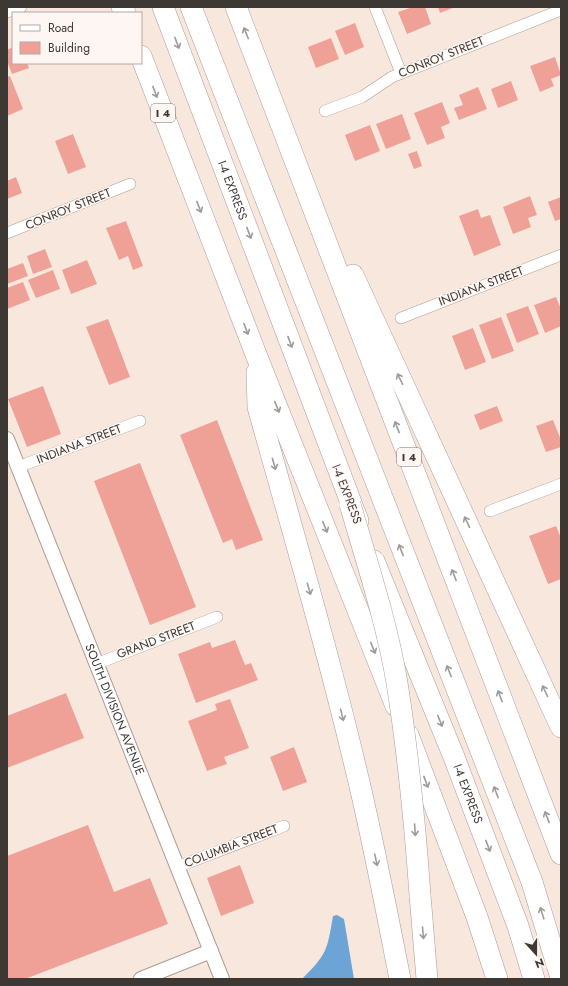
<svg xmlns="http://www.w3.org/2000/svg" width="568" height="986" viewBox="0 0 568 986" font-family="Jost,sans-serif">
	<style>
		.water { fill: #6da4d6 }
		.building { fill: #efa198 }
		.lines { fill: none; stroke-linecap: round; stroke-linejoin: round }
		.minor-casing { stroke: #ac9d94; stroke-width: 12 }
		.tertiary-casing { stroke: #ac9d94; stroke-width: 16 }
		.motorway-casing { stroke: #ac9d94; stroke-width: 22 }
		.minor { stroke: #fff; stroke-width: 11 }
		.tertiary { stroke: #fff; stroke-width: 14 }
		.motorway { stroke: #fff; stroke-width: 21 }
		.motorway-bridge-casing { stroke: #ac9d94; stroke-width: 22; stroke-linecap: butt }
		.motorway-bridge { stroke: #fff; stroke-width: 21 }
		.oneway { stroke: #9e9c9a }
		.labels { text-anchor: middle; stroke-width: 3; stroke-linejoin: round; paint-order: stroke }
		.shield { fill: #fdf6f2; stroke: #77716d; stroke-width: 1 }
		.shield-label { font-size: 11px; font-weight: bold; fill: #3e3834 }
		.street-label { font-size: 12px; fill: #3e3834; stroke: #fdf6f2 }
	</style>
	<rect width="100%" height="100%" fill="#f7e7dd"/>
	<path class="water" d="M337,915L344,919L354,979H302C327,954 327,951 333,916Z"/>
	<path class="building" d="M413,7H425L431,24L407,34L398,12Z
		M438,7H455L440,13Z
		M355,23L364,47L345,55L335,31Z
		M331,38L339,59L316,68L308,47Z
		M13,47V63H27L29,68L12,74L7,61V50Z
		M555,57L561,75L551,79L554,86L540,92L530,66Z
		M10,76L23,109L7,116V77Z
		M511,81L518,100L498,108L491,89Z
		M478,87L487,109L459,120L454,108L463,105L459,95Z
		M442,102L450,123L441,127L445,138L427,145L414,113Z
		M402,114L411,139L386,149L376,124Z
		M370,125L380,151L355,161L345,135Z
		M73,134L86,167L68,174L55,141Z
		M417,151L422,166L414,169L408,154Z
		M16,177L22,193L7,199V181Z
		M530,196L537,215L528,218L531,227L513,234L503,207Z
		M561,197V219L555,221L548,202Z
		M478,209L481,218L490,215L501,245L474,256L459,216Z
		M126,221L143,266L133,270L128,256L119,260L106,228Z
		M45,249L52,267L33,274L27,256Z
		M87,260L97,284L71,294L62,270Z
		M23,263L28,276L7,284V269Z
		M53,270L60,289L36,298L28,280Z
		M23,282L30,300L7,309V288Z
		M556,297L561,309V326L545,333L534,305Z
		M528,306L539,334L517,343L506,314Z
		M501,317L514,351L492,359L479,325Z
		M108,319L130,377L109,385L86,327Z
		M473,328L486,362L465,370L452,336Z
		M43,386L61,434L27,447L8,399Z
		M497,406L503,421L480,430L474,415Z
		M217,420L263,540L236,550L232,539L223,543L180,435Z
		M553,420L561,440V447L546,452L536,426Z
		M140,463L196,607L150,625L94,481Z
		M556,526L561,538V579L548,584L529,536Z
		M235,640L245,665L251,663L258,680L196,703L178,654L210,642L212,648Z
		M66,693L84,738L7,768V716Z
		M230,699L249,748L224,757L227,764L207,771L188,721L217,710L215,704Z
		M294,747L307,782L283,791L270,757Z
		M88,825L114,892L150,878L168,924L25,979H7V856Z
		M240,865L254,903L221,916L207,878Z"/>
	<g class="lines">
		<defs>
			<path id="minor" d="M375,7L401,73
				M7,12L21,7
				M325,111L362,97L392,77L561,10
				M7,233L130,184
				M401,318L561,255
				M18,467L140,421
				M490,511L561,484
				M96,664L217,617
				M177,867L284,826"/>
			<g id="tertiary">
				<path id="s1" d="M7,439L222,979"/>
				<path d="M141,979L211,951"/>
			</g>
			<g id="motorway">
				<path d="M122,7L125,13"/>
				<path id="s2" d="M163,7L358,521"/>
				<path d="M191,7L532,882L561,978"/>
				<path d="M236,7L561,854"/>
				<path d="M141,56L257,357L396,706"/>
				<path d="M353,275L561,727"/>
				<path d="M257,372L258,407C294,536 332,665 362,795C376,856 388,918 400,979"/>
				<path id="s3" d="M374,561L454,757L518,926L534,979"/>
				<path d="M408,735L477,917L497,979"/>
				<path d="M420,895L427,979"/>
			</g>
		</defs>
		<use href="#minor" class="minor-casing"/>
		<use href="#tertiary" class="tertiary-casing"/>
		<use href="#motorway" class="motorway-casing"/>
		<use href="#minor" class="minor"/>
		<use href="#tertiary" class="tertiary"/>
		<use href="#motorway" class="motorway"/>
		<defs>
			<path id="motorway-bridge" d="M350,504C367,563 387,623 397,683C408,753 415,824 420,895"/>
		</defs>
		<use href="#motorway-bridge" class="motorway-bridge-casing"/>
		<use href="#motorway-bridge" class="motorway-bridge"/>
	</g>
	<defs><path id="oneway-shaft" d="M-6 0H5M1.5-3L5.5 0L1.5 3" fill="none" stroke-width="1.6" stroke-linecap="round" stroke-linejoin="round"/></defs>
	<g class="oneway">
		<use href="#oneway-shaft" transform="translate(246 33) rotate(-112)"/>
		<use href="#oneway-shaft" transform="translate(177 43) rotate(69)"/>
		<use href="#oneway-shaft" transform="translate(155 92) rotate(69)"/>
		<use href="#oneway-shaft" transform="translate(199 207) rotate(69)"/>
		<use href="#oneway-shaft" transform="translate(249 233) rotate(69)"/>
		<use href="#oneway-shaft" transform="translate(246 329) rotate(69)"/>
		<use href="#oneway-shaft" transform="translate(290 342) rotate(69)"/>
		<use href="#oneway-shaft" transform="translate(400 379) rotate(-116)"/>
		<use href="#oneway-shaft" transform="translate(277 407) rotate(68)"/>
		<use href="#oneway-shaft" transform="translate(397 427) rotate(-111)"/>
		<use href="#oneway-shaft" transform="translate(274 464) rotate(74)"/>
		<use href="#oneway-shaft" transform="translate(467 522) rotate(-115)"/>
		<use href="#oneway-shaft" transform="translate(325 527) rotate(68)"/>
		<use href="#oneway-shaft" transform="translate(401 550) rotate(-111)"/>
		<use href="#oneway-shaft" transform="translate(454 575) rotate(-111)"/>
		<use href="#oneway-shaft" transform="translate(309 589) rotate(74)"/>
		<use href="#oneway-shaft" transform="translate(373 648) rotate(68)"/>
		<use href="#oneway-shaft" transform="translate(449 671) rotate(-111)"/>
		<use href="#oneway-shaft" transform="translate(545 691) rotate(-115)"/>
		<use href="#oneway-shaft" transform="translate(500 696) rotate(-111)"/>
		<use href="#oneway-shaft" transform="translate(342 715) rotate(76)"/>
		<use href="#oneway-shaft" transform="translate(440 721) rotate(68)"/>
		<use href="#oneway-shaft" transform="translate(426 782) rotate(69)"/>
		<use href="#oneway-shaft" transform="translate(496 792) rotate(-111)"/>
		<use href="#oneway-shaft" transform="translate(547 817) rotate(-111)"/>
		<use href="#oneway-shaft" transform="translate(415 830) rotate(86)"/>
		<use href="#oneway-shaft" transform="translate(488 846) rotate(69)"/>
		<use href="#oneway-shaft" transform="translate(376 860) rotate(78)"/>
		<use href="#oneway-shaft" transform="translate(542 913) rotate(-108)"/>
		<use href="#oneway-shaft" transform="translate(423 933) rotate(85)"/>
	</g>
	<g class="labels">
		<g class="shield">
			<rect x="151" y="104" width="24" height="18" rx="3"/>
			<rect x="397" y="448" width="24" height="18" rx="3"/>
		</g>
		<g class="shield-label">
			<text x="163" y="117">I 4</text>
			<text x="409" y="461">I 4</text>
		</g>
		<g class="street-label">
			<text transform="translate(441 57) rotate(-22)" y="4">CONROY STREET</text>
			<text dy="4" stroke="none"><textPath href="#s2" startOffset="196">I-4 EXPRESS</textPath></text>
			<text transform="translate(68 209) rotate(-22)" y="4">CONROY STREET</text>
			<text transform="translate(481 286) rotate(-21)" y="4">INDIANA STREET</text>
			<text transform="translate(79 444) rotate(-21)" y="4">INDIANA STREET</text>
			<text transform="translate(347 494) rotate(69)" y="4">I-4 EXPRESS</text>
			<text transform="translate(156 640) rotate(-21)" y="4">GRAND STREET</text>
			<text dy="4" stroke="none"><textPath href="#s1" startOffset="291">SOUTH DIVISION AVENUE</textPath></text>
			<text dy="4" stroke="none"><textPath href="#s3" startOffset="251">I-4 EXPRESS</textPath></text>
			<text transform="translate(231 846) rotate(-21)" y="4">COLUMBIA STREET</text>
		</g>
	</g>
	<rect width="568" height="986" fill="none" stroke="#3e3834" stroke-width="16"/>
	<rect x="12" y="12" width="130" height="52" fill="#fdf6f2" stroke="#b1aaa6"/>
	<rect x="20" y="25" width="20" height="6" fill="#ffffff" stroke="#b1aaa6"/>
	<text x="48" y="32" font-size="12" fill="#3e3834">Road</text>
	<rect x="20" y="42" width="20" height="12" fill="#efa198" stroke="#b1aaa6"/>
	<text x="48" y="52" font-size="12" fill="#3e3834">Building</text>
	<g transform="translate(536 954) rotate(159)" stroke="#fdf6f2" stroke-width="3" paint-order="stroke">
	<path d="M0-3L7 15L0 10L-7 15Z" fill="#3e3834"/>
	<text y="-6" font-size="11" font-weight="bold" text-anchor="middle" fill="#3e3834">N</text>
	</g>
</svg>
